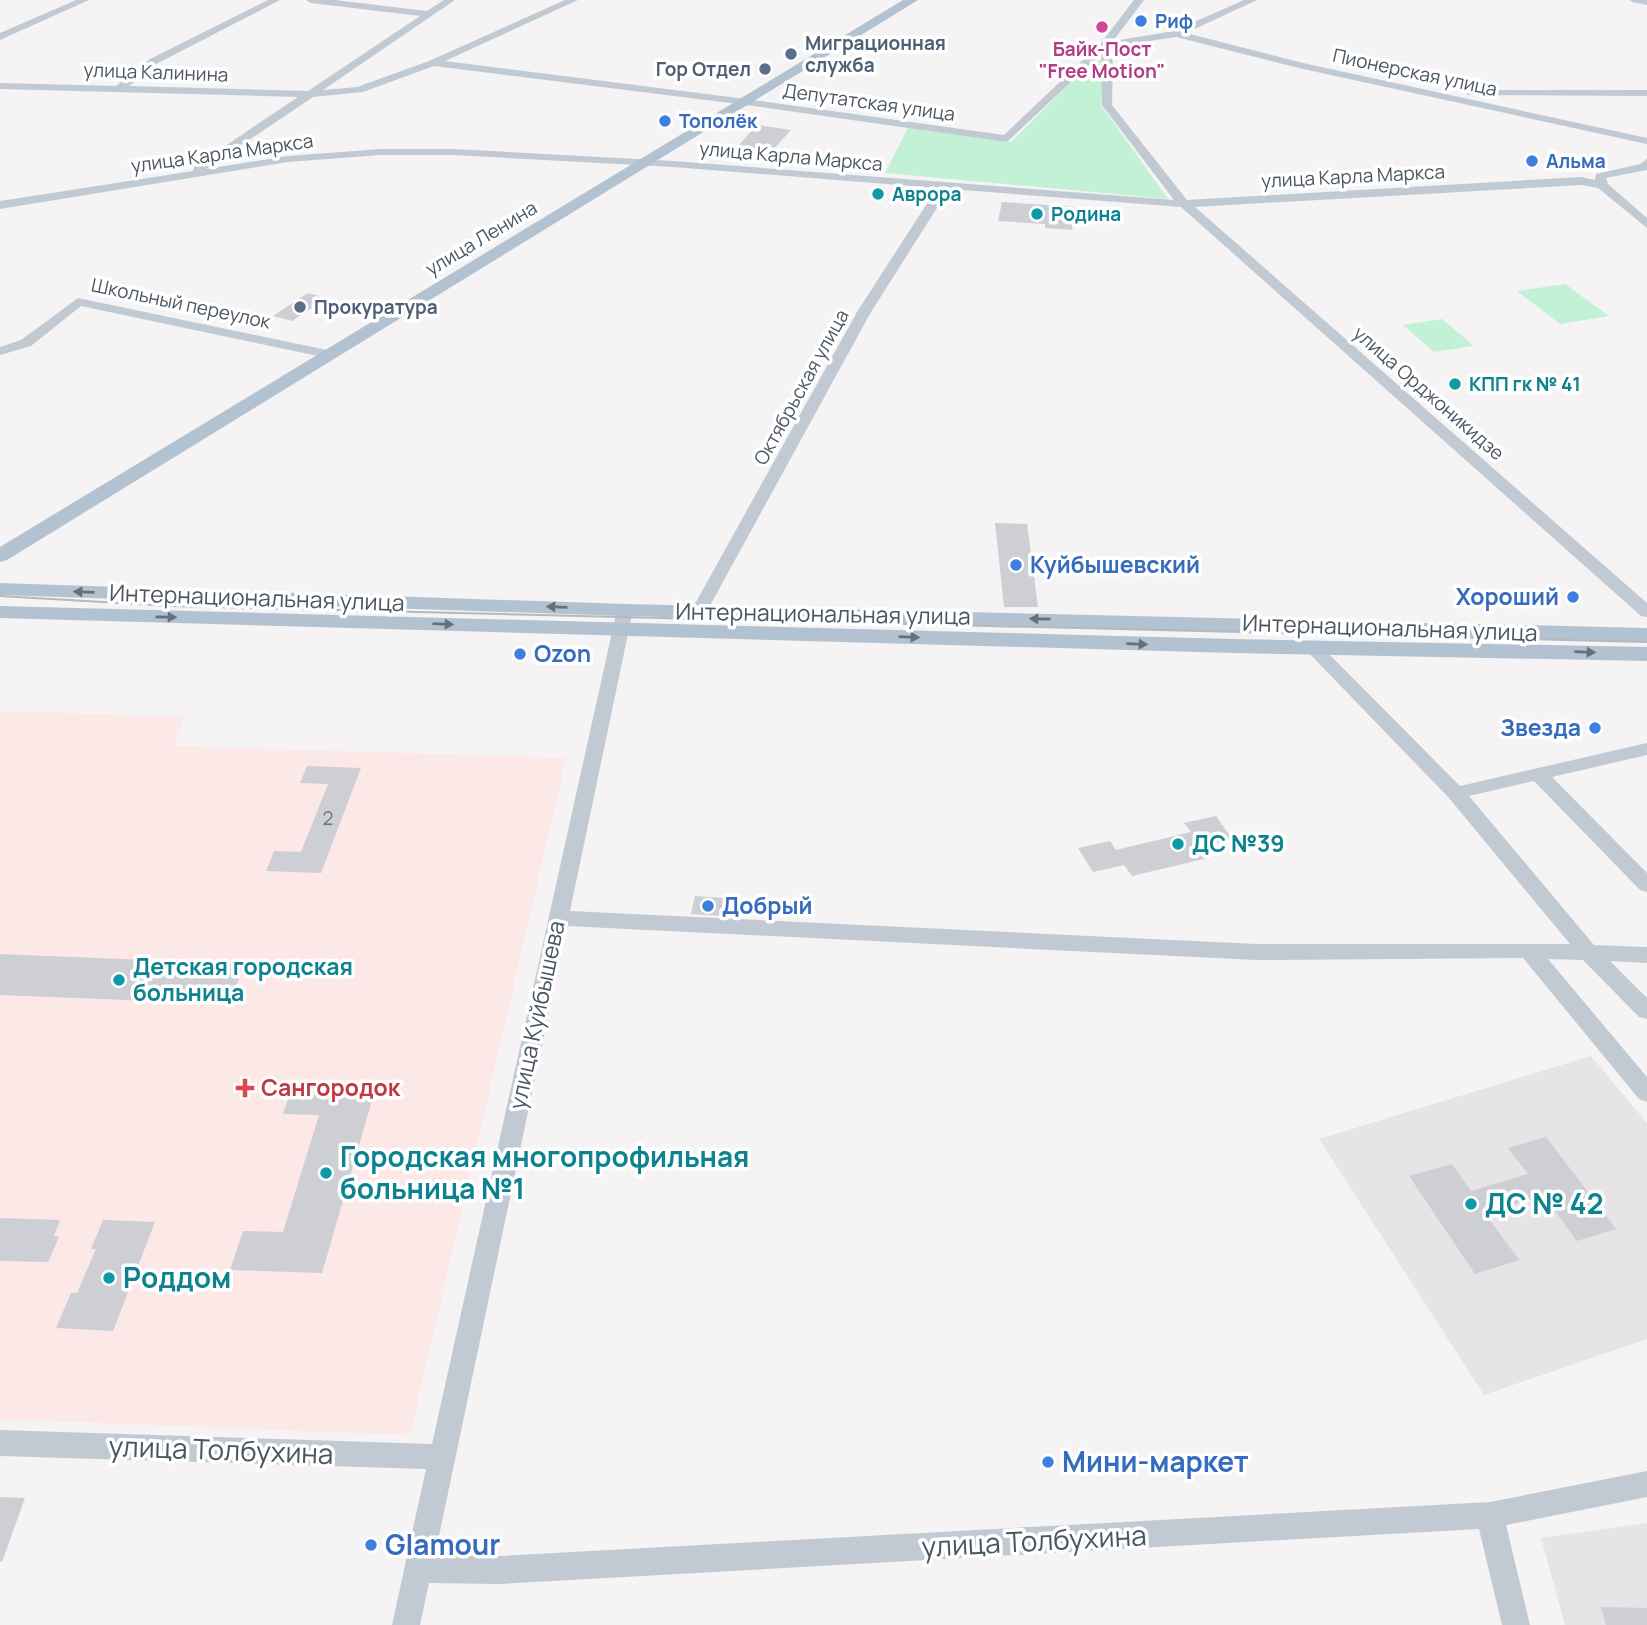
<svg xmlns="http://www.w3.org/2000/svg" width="1647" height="1625" viewBox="0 0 1647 1625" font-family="Manrope,sans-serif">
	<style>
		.education { fill: #e6e4e5 }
		.medical { fill: #fce8e6 }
		.green { fill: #c3f1d5 }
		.building { fill: #cdcfd5 }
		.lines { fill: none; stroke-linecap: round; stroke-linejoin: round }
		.minor { fill: #c1cad2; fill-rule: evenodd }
		.major { fill: #b3c2d1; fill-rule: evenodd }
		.tram { stroke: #b5b8bd; stroke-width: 2 }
		.oneway { fill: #64717d }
		.shop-dot { fill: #3f7fe0; stroke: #fff; stroke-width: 2.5 }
		.hotel-dot { fill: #d1479c; stroke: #fff; stroke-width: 2.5 }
		.service-dot { fill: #5c6f8a; stroke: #fff; stroke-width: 2.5 }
		.culture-dot { fill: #0f9aa8; stroke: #fff; stroke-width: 2.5 }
		.health-dot { fill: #e0444e; stroke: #fff; stroke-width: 2.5 }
		.labels { text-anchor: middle; stroke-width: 7; stroke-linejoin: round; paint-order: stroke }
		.far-shop-label { font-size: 19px; font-weight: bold; fill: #366cbe; stroke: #fff; text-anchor: start }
		.far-service-label { font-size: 19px; font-weight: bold; fill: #4e5e75; stroke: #fff; text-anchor: start }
		.far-hotel-label { font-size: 19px; font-weight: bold; fill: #b23c85; stroke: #fff }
		.far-street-label { font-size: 19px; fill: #4a5661; stroke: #fff }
		.far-culture-label { font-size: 19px; font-weight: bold; fill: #0d838f; stroke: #fff; text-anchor: start }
		.number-label { font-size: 19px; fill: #6b747e }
		.shop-label { font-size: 23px; font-weight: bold; fill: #366cbe; stroke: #fff; text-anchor: start }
		.street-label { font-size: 23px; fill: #4a5661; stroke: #fff }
		.culture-label { font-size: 23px; font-weight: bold; fill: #0d838f; stroke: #fff; text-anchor: start }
		.health-label { font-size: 23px; font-weight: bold; fill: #be3a42; stroke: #fff; text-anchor: start }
		.near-culture-label { font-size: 28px; font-weight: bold; fill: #0d838f; stroke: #fff; text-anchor: start }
		.near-street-label { font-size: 28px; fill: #4a5661; stroke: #fff }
		.near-shop-label { font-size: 28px; font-weight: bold; fill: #366cbe; stroke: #fff; text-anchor: start }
	</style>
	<rect width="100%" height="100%" fill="#f5f3f3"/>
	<path class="education" d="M1591,1056L1647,1123V1339L1484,1395L1319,1139Z
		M1647,1523V1625H1565L1541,1538Z"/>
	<path class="medical" d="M3,711L185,717L173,746L566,758L410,1435L0,1419V716Z"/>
	<path class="green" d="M1093,60L1105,61L1101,105L1168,199L885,173L908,128L1011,142Z
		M1565,284L1609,316L1560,324L1517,291Z
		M1442,319L1473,345V346L1434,352L1403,325Z"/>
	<path class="building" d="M757,125L791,130L772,151L738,146Z
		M1002,202L1076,207L1072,230L1045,228V224L998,221Z
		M308,293L327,298L292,321L273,316Z
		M995,523L1027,524L1038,607H1004Z
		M307,766L361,768L321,873L266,871L274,851L301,852L328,784L300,783Z
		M1216,816L1232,839L1200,847L1208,858L1132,876L1124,865L1093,872L1078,848L1110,841L1116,850L1191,832L1184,823Z
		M695,896L724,898L721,916L691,914Z
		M0,954L244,964L230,1004L0,995Z
		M294,1081L377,1083L322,1273L230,1270L243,1231L283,1232L319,1115L283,1114Z
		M1546,1137L1616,1229L1577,1241L1544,1196L1485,1213L1519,1260L1475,1274L1409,1176L1452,1164L1471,1191L1528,1174L1508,1148Z
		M0,1218L60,1220L54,1236L59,1237L48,1262L0,1261Z
		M103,1220L155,1222L113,1331L56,1328L71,1293H77L96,1249H91Z
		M0,1497L25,1498L2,1562L0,1561Z
		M1601,1607L1647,1608V1625H1606Z"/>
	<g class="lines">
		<path class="minor" d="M76,0H89L0,40V33Z
			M268,0H280L158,63L129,86L308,91L420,16L311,3L306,0H335L427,11L444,0H455L323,90L357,87L429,61L565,0H578L445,61L746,99L1004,135L1101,43L1134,0H1144L1113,41L1174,31L1244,0H1257L1186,33L1303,63L1647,138V144L1303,69L1176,37L1110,47L1113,63L1112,105L1187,200L1581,177L1595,180L1596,174L1640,164L1647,159V170L1606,178L1608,184L1647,218V228L1598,188L1581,185L1195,207L1647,603V617L1641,616L1181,207L949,189L871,312L707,611L705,615H693L691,611L857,312L937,188L673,167L453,155H381L288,162L0,209V201L193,171L194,167L298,97L0,89V83L116,86L150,59ZM1101,54L1102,105L1174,200L673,161L453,149H381L288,156L206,169L313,97L363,92L434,66L746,105L1007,142Z
			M1630,0H1647V5L1632,2Z
			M1471,90H1647V96L1467,95V91Z
			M78,298L327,350L334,354L327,358L81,306L31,346L0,355V347L21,340Z
			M625,605L633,610L570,911L1256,944H1570L1449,798L1303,647L1312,642L1318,643L1460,786L1647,743V755L1552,777L1647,873V892L1640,890L1534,781L1469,796L1594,945L1647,947V963L1610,961L1647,998V1019L1639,1017L1583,960L1548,959L1647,1077V1102L1639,1099L1523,958L1256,960L567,926L435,1555L499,1556L1490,1502L1647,1471V1497L1506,1525L1530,1625H1502L1479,1529L499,1584L429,1583L420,1625H392L426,1469L0,1456V1430L432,1444L617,610Z"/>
		<path class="major" d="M903,0H918L7,560L0,562V547Z
			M0,583L625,604L1647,628V642L625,616L0,595Z
			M0,606L1233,639L1647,647V661L1233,653L0,618Z"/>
		<path class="tram" d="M0,596L171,606L1647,642"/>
	</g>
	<defs><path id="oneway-solid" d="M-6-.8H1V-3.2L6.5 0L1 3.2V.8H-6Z" transform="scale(1.75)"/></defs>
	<g class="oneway">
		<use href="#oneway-solid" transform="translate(84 592) rotate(-178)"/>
		<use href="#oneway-solid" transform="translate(557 607) rotate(-178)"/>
		<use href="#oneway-solid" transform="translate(166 617) rotate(1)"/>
		<use href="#oneway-solid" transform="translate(1040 619) rotate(-179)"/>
		<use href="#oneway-solid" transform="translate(443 624) rotate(2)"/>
		<use href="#oneway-solid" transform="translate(909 637) rotate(2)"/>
		<use href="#oneway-solid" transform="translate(1137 644) rotate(2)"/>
		<use href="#oneway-solid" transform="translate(1585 652) rotate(2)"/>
	</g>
	<g class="shop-dot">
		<circle cx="1141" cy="21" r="7"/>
		<circle cx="665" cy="121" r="7"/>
		<circle cx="1532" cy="161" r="7"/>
		<circle cx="1016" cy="565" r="7"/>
		<circle cx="1573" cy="597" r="7"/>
		<circle cx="520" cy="654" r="7"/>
		<circle cx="1595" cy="728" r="7"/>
		<circle cx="708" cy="906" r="7"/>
		<circle cx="1048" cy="1462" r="7"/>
		<circle cx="371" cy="1545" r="7"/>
	</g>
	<circle class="hotel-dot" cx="1102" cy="27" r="7"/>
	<g class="service-dot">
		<circle cx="791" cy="54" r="7"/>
		<circle cx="765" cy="69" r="7"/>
		<circle cx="300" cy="307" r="7"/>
	</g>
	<g class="culture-dot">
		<circle cx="878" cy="194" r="7"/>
		<circle cx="1037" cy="214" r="7"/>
		<circle cx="1455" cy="384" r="7"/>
		<circle cx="1178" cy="844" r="7"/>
		<circle cx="119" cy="980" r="7"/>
		<circle cx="326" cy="1173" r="7"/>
		<circle cx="1471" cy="1204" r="7"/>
		<circle cx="109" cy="1278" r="7"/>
	</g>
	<path class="health-dot" d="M241.5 1077.5h7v7h7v7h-7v7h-7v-7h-7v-7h7z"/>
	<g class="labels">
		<g class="far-shop-label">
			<text x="1155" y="28">Риф</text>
			<text x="679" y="128">Тополёк</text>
			<text x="1546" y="168">Альма</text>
		</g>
		<g class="far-service-label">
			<text x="805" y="50">Миграционная<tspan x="805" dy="22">служба</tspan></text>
			<text x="751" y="76" text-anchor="end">Гор Отдел</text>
			<text x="314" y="314">Прокуратура</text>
		</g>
		<g class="far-hotel-label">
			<text x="1102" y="56">Байк-Пост<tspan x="1102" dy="22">"Free Motion"</tspan></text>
		</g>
		<g class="far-street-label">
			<text transform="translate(156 72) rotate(2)" y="7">улица Калинина</text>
			<text transform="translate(1415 72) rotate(12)" y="7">Пионерская улица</text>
			<text transform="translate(869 102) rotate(8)" y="7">Депутатская улица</text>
			<text transform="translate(222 153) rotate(-8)" y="7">улица Карла Маркса</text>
			<text transform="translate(791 156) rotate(5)" y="7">улица Карла Маркса</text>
			<text transform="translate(1353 176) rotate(-3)" y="7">улица Карла Маркса</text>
			<text transform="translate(481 238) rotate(-31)" y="7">улица Ленина</text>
			<text transform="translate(181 303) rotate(12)" y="7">Школьный переулок</text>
			<text transform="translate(801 387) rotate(-61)" y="7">Октябрьская улица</text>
			<text transform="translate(1429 393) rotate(41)" y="7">улица Орджоникидзе</text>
		</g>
		<g class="far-culture-label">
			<text x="892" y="201">Аврора</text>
			<text x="1051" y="221">Родина</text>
			<text x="1469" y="391">КПП гк № 41</text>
		</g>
		<g class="number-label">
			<text x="328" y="825">2</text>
		</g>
		<g class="shop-label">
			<text x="1030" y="573">Куйбышевский</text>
			<text x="1559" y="605" text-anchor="end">Хороший</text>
			<text x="534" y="662">Ozon</text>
			<text x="1581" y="736" text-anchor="end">Звезда</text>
			<text x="722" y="914">Добрый</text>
		</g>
		<g class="street-label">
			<text transform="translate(257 598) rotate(2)" y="8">Интернациональная улица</text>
			<text transform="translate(823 614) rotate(1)" y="8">Интернациональная улица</text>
			<text transform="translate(1390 628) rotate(2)" y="8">Интернациональная улица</text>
			<text transform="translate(537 1015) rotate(-78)" y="8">улица Куйбышева</text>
		</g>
		<g class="culture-label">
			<text x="1192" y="852">ДС №39</text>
			<text x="133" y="975">Детская городская<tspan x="133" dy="26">больница</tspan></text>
		</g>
		<g class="health-label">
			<text x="261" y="1096">Сангородок</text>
		</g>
		<g class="near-culture-label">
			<text x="340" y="1167">Городская многопрофильная<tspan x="340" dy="32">больница №1</tspan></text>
			<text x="1485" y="1214">ДС № 42</text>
			<text x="123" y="1288">Роддом</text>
		</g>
		<g class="near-street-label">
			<text transform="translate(221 1450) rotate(2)" y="10">улица Толбухина</text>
			<text transform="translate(1034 1541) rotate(-3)" y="10">улица Толбухина</text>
		</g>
		<g class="near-shop-label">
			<text x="1062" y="1472">Мини-маркет</text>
			<text x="385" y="1555">Glamour</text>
		</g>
	</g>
</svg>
